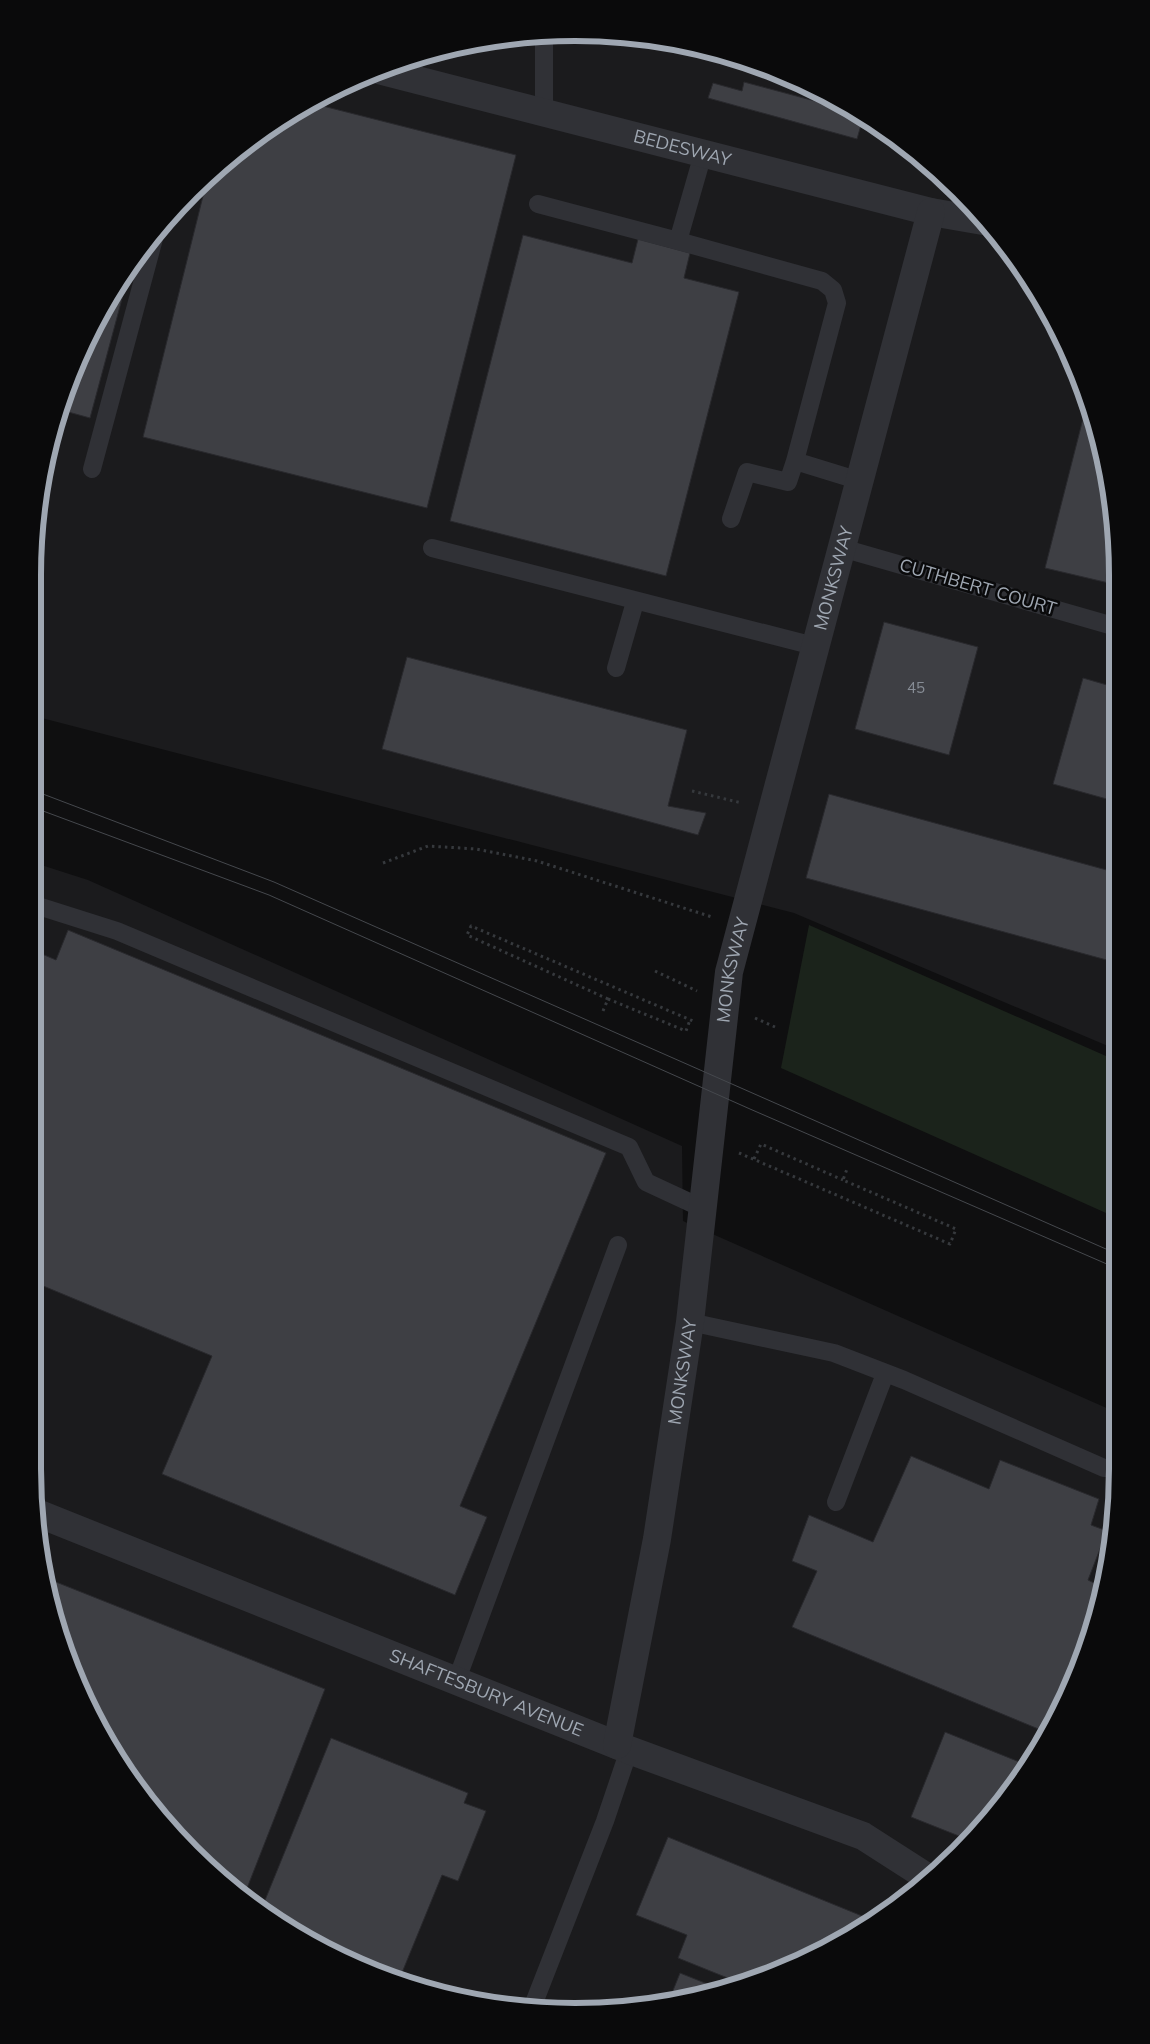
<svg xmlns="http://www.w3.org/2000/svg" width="1150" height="2044" viewBox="0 0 1150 2044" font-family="Mulish,sans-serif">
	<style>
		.built { fill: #1b1b1d }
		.green { fill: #1b231b }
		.building { fill: #3e3f44; stroke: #29292d }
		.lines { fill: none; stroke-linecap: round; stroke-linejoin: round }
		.path { stroke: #36393d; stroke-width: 3; stroke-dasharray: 2.5 4; stroke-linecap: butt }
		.lane { stroke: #303136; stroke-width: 18 }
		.street { stroke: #303136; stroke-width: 28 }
		.tram { stroke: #45484d; stroke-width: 1 }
		.labels { text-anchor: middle; stroke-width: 5; stroke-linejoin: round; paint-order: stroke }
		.number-label { font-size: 15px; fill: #878d96 }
		.street-label { font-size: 18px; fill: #9fa7b2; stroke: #0a0a0b }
		.rim { fill: none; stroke: #9fa7b2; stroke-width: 6 }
	</style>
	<rect width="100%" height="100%" fill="#0f0f10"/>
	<path class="built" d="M540,34L646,37L750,61L846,105L958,191L1026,274L1089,400L1113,504L1115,1049L794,913L34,716V540L51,434L105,303L167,217L245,144L335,88L435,51Z
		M35,863L88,880L682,1146L683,1221L1111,1410L1109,1539L1089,1643L1045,1741L983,1826L932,1877L846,1939L782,1970L681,2001L610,2010L504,2007L434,1993L335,1956L273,1920L192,1853L144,1799L89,1709L61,1643L37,1540Z"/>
	<path class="green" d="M809,925L1115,1060V1217L781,1068Z"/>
	<path class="building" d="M744,82L856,112L863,118L857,139L708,98L713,83L742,91Z
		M311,103L516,155L427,508L143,437L207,180L245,144Z
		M523,235L632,263L638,239L690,253L684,278L739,292L666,576L450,521Z
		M130,269L90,418L61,410L105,304Z
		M1088,399L1113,504V584L1045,568Z
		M884,622L978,647L949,755L855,729Z
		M407,657L687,730L668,806L706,813L698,835L382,749Z
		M1083,678L1114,687V801L1053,784Z
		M829,794L1114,872V962L806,878Z
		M68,930L606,1153L460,1506L487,1517L455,1595L162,1474L212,1356L36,1283L35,951L56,960Z
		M911,1456L989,1489L1000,1460L1099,1499L1091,1525L1107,1531L1088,1580L1100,1586L1089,1643L1048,1733L792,1627L817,1571L792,1561L809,1515L873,1542Z
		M46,1578L325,1689L244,1896L192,1853L144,1799L89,1709L61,1643Z
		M945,1732L1027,1765L983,1826L969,1840L911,1817Z
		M331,1738L468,1793L464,1803L486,1811L458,1881L442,1875L399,1980L335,1956L273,1920L261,1910Z
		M668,1837L872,1920L846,1939L782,1970L740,1983L678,1958L687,1935L636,1915Z
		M680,1973L720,1989L668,2003Z"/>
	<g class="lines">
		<path class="path" d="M692,791L742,803
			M383,863L428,846L476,849L537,861L712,917
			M655,971L697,991
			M608,999L686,1031L690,1020
			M603,1011L608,999L467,935L471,926L693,1021
			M755,1018L775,1027
			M739,1153L950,1244L956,1229L843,1180L847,1169
			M754,1159L761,1144L843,1180"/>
		<path class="lane" d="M544,34V113
			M703,154L678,241L822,281L833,290L837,303L795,461L788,482L747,472L731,519
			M538,204L678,241
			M795,461L860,481
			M92,469L155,235
			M432,548L814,646
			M842,548L1113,626
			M616,668L635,602
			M35,905L117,931L629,1147L646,1182L704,1209
			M690,1322L834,1353L904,1380L1104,1468
			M836,1502L885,1374
			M456,1682L618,1245
			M532,2008L605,1821L629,1750"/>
		<g class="street">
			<path id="s1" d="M382,71L931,212L983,221"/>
			<path id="s2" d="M37,1513L629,1750L863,1836L930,1879"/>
			<path id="s3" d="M617,1745L657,1539L690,1322L729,972L931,212"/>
		</g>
		<path class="tram" d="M35,791L274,882L1115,1253
			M35,808L269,895L750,1109L1116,1268"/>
	</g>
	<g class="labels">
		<g class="number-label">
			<text x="916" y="693">45</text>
		</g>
		<g class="street-label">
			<text dy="6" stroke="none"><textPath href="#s1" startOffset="310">BEDESWAY</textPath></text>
			<text dy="6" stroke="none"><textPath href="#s3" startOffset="1189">MONKSWAY</textPath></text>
			<text transform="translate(978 587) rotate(16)" y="6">CUTHBERT COURT</text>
			<text dy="6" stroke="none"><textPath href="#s3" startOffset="784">MONKSWAY</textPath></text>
			<text dy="6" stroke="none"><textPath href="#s3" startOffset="379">MONKSWAY</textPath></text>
			<text dy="6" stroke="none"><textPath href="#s2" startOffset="484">SHAFTESBURY AVENUE</textPath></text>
		</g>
	</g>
	<path d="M0 0H1150V2044H0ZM575 41H575A534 534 0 0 1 1109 575V1469A534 534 0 0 1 575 2003H575A534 534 0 0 1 41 1469V575A534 534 0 0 1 575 41Z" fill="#0a0a0b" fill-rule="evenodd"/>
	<path class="rim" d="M575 41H575A534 534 0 0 1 1109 575V1469A534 534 0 0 1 575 2003H575A534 534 0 0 1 41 1469V575A534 534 0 0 1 575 41Z"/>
</svg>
